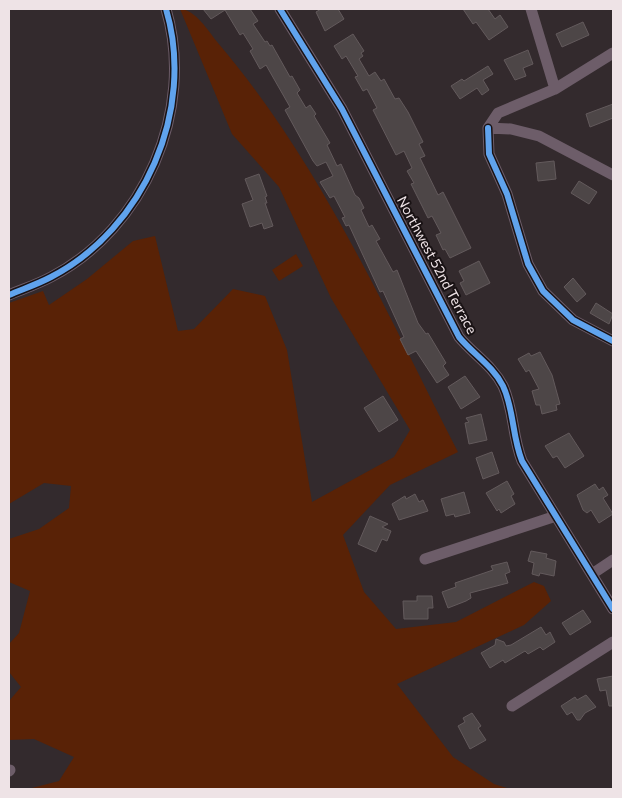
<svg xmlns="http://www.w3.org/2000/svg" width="622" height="798" viewBox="0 0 622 798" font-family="Commissioner,sans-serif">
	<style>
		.green { fill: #592206 }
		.building { fill: #4d4647; stroke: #635a5c }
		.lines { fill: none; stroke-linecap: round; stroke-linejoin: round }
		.minor { stroke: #6d5d69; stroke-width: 11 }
		.cycleway-casing { stroke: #191214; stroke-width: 9 }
		.cycleway { stroke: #60a3ed; stroke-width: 6 }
		.labels { text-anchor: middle; stroke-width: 4; stroke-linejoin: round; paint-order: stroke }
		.street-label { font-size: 14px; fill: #eee3e6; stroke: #191214 }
	</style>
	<rect width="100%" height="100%" fill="#332a2d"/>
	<path class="green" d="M180,9C195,9 209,32 218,43C321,164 386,312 458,452L390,485L343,535L364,592L396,629L456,622L534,582L544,586L551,601L524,625L397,684L453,757L494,784L510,789H28L59,781L74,757L34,739L9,740V701L21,687L9,672V644L19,633L30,591L9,582V539L39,529L69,508L71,486L44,483L9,504V303L43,291L49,305L87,279L133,241L155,236L178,331L194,329L233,289L265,296L287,350L312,502L394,457L410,430L331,298L279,187L232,134Z
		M296,254L303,266L279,281L272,270Z"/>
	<path class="building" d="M203,9H250L258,21L253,24L265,42L267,41L270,46L272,45L290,77L292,76L300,90L297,93L306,108L310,105L316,114L314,116L330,143L327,145L337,166L341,164L355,195L359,198L364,208L361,210L369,227L372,225L380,239L376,241L393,272L397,270L418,323L426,334L428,333L446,363L443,366L449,375L437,383L416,351L408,355L400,339L404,337L383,291L380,292L349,225L346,226L342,218L345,217L334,196L330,198L320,182L333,176L326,162L317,166L313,161L285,110L290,107L266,65L260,69L250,51L253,49L243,33L240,35L225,10L211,19Z
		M321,9H338L344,19L325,31L316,12Z
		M463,9H488L495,19L500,15L508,27L489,40L476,22L473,24Z
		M583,22L589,35L562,47L556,34Z
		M353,34L364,51L361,53L363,56L359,59L369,76L375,72L381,81L384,79L395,99L399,98L408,112L423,142L419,144L425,156L420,158L438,195L443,192L471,248L450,258L445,249L443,250L436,235L441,233L432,216L428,218L411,184L414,183L407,171L412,168L404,151L396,155L373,110L377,108L367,89L363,91L355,77L358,76L346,56L342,59L334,46Z
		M528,50L533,64L523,68L526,76L515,80L504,60Z
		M488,66L493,74L483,80L489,90L482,95L477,88L460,99L451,86L462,79L464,81Z
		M613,104V118L590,127L586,114Z
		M554,161L556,179L538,181L536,163Z
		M259,174L267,196L265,197L267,203H265L273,226L264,229L262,223L250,227L242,204L253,200L245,179Z
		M579,181L597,192L589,204L571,193Z
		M479,261L490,283L466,295L460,283L464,281L459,271Z
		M573,278L586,294L577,302L564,287Z
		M596,303L613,314L609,324L590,313Z
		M540,352L552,375L560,404L556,405L557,410L542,414L540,405H536L532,391L539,389L529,370L526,372L518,359L529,353L531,356Z
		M465,376L480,397L461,409L448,387Z
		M383,396L398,420L379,432L364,408Z
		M481,414L487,440L469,444L465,423L469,422L466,418Z
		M569,433L584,456L565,468L557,456L553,458L545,446Z
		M492,452L499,473L483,479L476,458Z
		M507,481L514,494L511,496L515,504L501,513L499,509L497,511L486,493Z
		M595,484L599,490L603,487L608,495L603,498L613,514L599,523L591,510L587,513L583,510L577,495Z
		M464,492L470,513L455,517L454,514L446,516L441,499Z
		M415,494L419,502L423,500L428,511L399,520L392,504L405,496L406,499Z
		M370,516L388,524L382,527L391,531L387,541L382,539L376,552L358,544Z
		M531,551L547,554L546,558L556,561L554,576L540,573L539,576L532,574L534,563L528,561Z
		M507,562L510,572L505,574L508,583L470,593L471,598L466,601L448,608L442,592L456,587L455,583L493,570L491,566Z
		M417,596H432L433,608H428V619H404L403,601H417Z
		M583,610L591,622L570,635L562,623Z
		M541,627L546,635L550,632L555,642L543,650L540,647L528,654L525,651L505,663L503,660L490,668L481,653L495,645L496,639L504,642L506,646L511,645Z
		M613,676V706H609L606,690L600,691L597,679Z
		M586,695L596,707L585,713L580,720H577L572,712L567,715L561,706L575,697L577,700Z
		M472,713L481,726L478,728L486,740L470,749L458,726L465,722L463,718Z"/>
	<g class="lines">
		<path class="minor" d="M280,9L342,109L459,337C473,354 493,366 503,386C514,409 512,436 522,461L613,609
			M555,89L613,53
			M488,128L489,154L507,194L528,264L543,291L573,320L613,341
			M488,128L498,113L555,89L531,9
			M488,128L511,129L539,136L613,175
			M9,295C23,289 38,284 51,277C144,229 196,110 166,9
			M425,559L556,516
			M592,574L613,560
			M512,706L613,642
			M9,771L10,770"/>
		<defs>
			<path id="cycleway" d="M280,9L342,109L459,337C473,354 493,366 503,386C514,409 512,436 522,461L613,609
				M488,128L489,154L507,194L528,264L543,291L573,320L613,341
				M9,295C23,289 38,284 51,277C144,229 196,110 166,9"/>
		</defs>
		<use href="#cycleway" class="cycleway-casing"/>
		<use href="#cycleway" class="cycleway"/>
	</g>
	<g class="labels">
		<g class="street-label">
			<text transform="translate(437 265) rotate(62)" y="5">Northwest 52nd Terrace</text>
		</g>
	</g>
	<rect width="622" height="798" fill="none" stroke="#eee3e6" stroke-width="20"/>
</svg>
